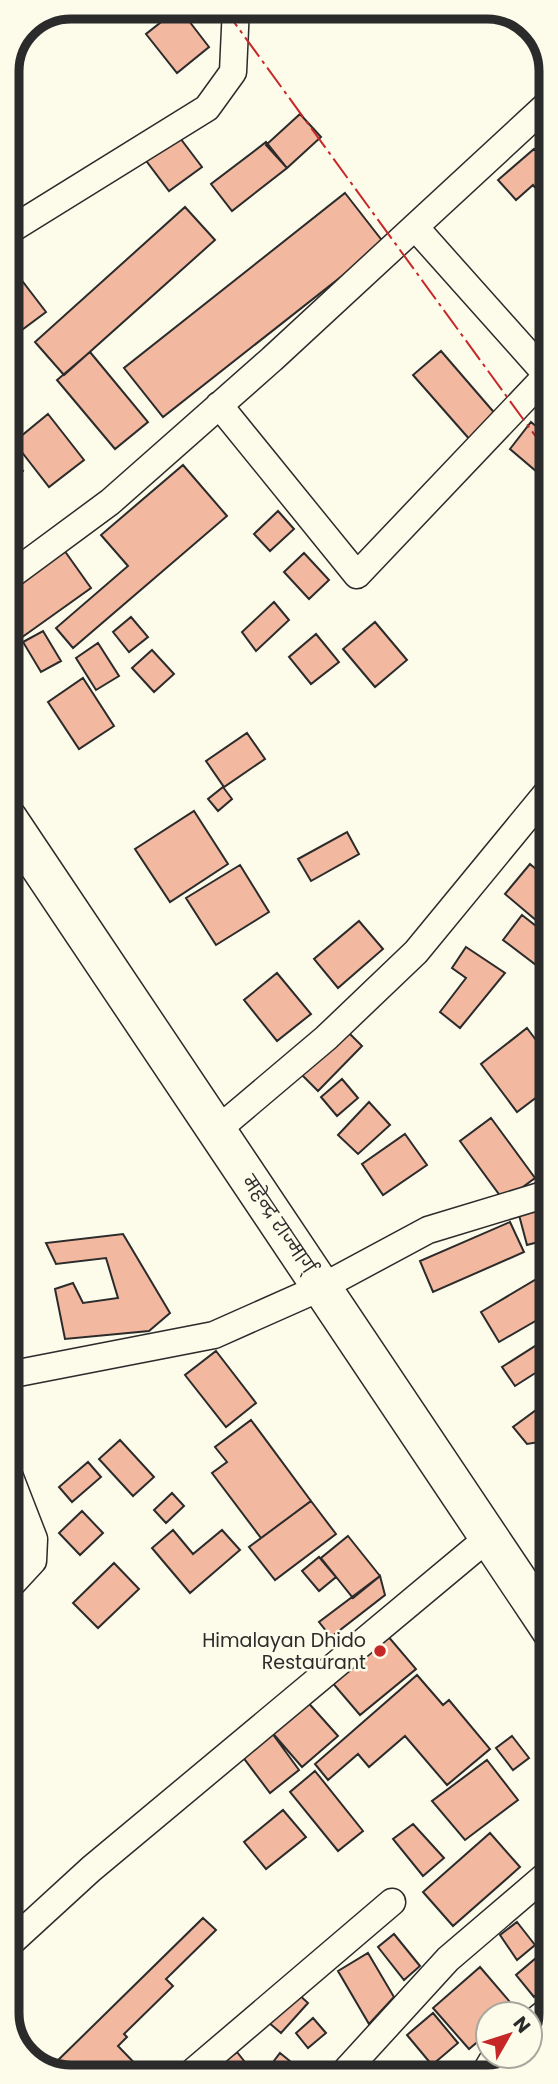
<svg xmlns="http://www.w3.org/2000/svg" width="558" height="2084" viewBox="0 0 558 2084" font-family="Poppins,'Noto Sans Devanagari',sans-serif">
	<style>
		.building { fill: #f2b8a0; stroke: #2b2b2b; stroke-width: 2 }
		.lines { fill: none; stroke-linecap: round; stroke-linejoin: round }
		.street-casing { stroke: #2b2b2b; stroke-width: 29 }
		.highway-casing { stroke: #2b2b2b; stroke-width: 41 }
		.street { stroke: #fdfbea; stroke-width: 26 }
		.highway { stroke: #fdfbea; stroke-width: 38 }
		.power { stroke: #c62828; stroke-width: 2; stroke-dasharray: 24 5 3.5 5; stroke-linecap: butt }
		.poi-dot { fill: #c62828; stroke: #fdfbea; stroke-width: 2.5 }
		.labels { text-anchor: middle; stroke-width: 5; stroke-linejoin: round; paint-order: stroke }
		.street-label { font-size: 19px; fill: #2b2b2b; stroke: #fdfbea }
		.poi-label { font-size: 19px; fill: #2b2b2b; stroke: #fdfbea; text-anchor: end }
		.rim { fill: none; stroke: #2b2b2b; stroke-width: 9 }
	</style>
	<rect width="100%" height="100%" fill="#fdfbea"/>
	<path class="building" d="M179,8L209,47L177,73L146,34Z
		M300,114L321,137L287,168L266,145Z
		M177,134L202,167L169,191L144,158Z
		M266,142L287,168L232,211L211,184Z
		M534,149L550,166V205L533,185L516,200L498,180Z
		M345,193L384,243L163,417L124,368Z
		M185,207L215,240L64,375L35,342Z
		M7,261L46,312L7,341Z
		M441,351L498,417L471,441L413,375Z
		M90,352L148,422L115,449L57,380Z
		M48,414L84,460L49,487L14,442Z
		M531,422L550,438V483L510,449Z
		M7,458L23,471L7,490Z
		M183,465L227,516L73,648L56,628L128,566L101,535Z
		M278,511L294,529L270,551L254,534Z
		M64,550L91,588L21,638L7,620V590Z
		M304,553L329,580L309,599L284,572Z
		M274,602L289,620L256,651L242,632Z
		M131,617L148,637L129,652L113,632Z
		M375,622L407,660L375,687L343,649Z
		M43,631L61,661L41,672L23,642Z
		M316,634L339,662L311,684L289,657Z
		M98,643L119,676L96,690L76,658Z
		M152,650L174,674L154,692L132,668Z
		M83,678L114,726L79,749L48,702Z
		M247,733L265,759L224,787L206,761Z
		M223,787L232,799L218,811L208,799Z
		M194,811L228,864L170,902L135,849Z
		M347,832L359,854L311,881L298,859Z
		M530,864L550,881V932L505,894Z
		M240,865L269,912L216,945L186,898Z
		M522,915L550,937V953L540,968L503,940Z
		M359,921L383,949L338,988L314,959Z
		M466,947L505,973L460,1028L440,1012L466,978L452,968Z
		M277,973L311,1014L277,1041L244,1000Z
		M527,1028L550,1059V1087L517,1112L481,1064Z
		M346,1030L362,1046L318,1091L302,1075Z
		M342,1079L358,1098L337,1116L321,1097Z
		M369,1102L390,1125L358,1154L338,1135Z
		M491,1118L535,1178L504,1201L460,1141Z
		M405,1134L427,1165L383,1195L362,1164Z
		M538,1210L546,1240L527,1245L519,1215Z
		M510,1222L524,1252L433,1292L420,1261Z
		M123,1234L170,1313L149,1331L65,1339L55,1289L73,1283L83,1303L118,1298L106,1258L56,1264L46,1243Z
		M13,1248L19,1269L8,1272V1249Z
		M550,1271L551,1312L499,1342L481,1312Z
		M543,1341L551,1354V1363L515,1386L502,1367Z
		M216,1351L256,1403L226,1427L185,1375Z
		M551,1399V1433L539,1442L527,1444L513,1427Z
		M251,1420L311,1501L261,1538L212,1473L227,1462L215,1447Z
		M120,1440L154,1477L133,1496L99,1459Z
		M88,1462L101,1477L72,1502L59,1487Z
		M172,1493L184,1506L166,1523L154,1510Z
		M311,1501L336,1534L275,1580L249,1547Z
		M82,1511L103,1533L80,1555L59,1533Z
		M173,1530L193,1554L222,1530L240,1550L190,1593L152,1548Z
		M348,1536L380,1576L353,1598L321,1558Z
		M319,1557L336,1577L319,1591L302,1571Z
		M114,1563L139,1589L98,1628L73,1603Z
		M380,1576L385,1595L331,1637L319,1622Z
		M381,1628L416,1669L360,1715L324,1673Z
		M417,1675L443,1705L449,1700L490,1749L447,1785L405,1736L369,1767L358,1754L328,1780L315,1764Z
		M304,1698L338,1736L302,1767L269,1729Z
		M269,1729L299,1770L270,1793L239,1752Z
		M512,1736L529,1758L513,1770L496,1748Z
		M487,1760L518,1800L465,1840L432,1801Z
		M315,1771L363,1831L338,1851L290,1792Z
		M283,1810L306,1837L266,1869L244,1842Z
		M413,1824L444,1858L423,1876L393,1839Z
		M490,1833L520,1867L453,1926L423,1892Z
		M203,1918L216,1930L166,1979L173,1986L124,2034L127,2037L118,2046L147,2076H63L48,2070Z
		M517,1922L535,1945L517,1960L500,1935Z
		M394,1934L420,1966L404,1980L378,1947Z
		M368,1953L394,1997L369,2024L338,1971Z
		M536,1958L551,1975V1982L534,1997L516,1975Z
		M480,1967L516,2009L510,2014H488V2033L469,2049L433,2008Z
		M296,1992L308,2003L281,2033L268,2022Z
		M433,2013L458,2043L432,2065L407,2035Z
		M313,2018L326,2033L308,2048L296,2033Z
		M237,2052L256,2076H207Z
		M280,2053L307,2075V2076H274L267,2070Z"/>
	<g class="lines">
		<defs>
			<path id="street" d="M7,232L207,108L233,72L236,7
				M219,405L357,575L547,375L415,227
				M7,578L110,502L272,359L550,102
				M216,1131L326,1038L416,952L550,789
				M8,1375L214,1335L322,1287L428,1230L550,1193
				M8,1472L34,1539L33,1561L8,1588
				M8,1945L91,1869L489,1537
				M530,2025L551,2008
				M188,2076L392,1902
				M341,2076L448,1959L551,1871
				M483,2076L495,2056"/>
			<path id="highway" d="M8,819L551,1630"/>
		</defs>
		<use href="#street" class="street-casing"/>
		<use href="#highway" class="highway-casing"/>
		<use href="#street" class="street"/>
		<use href="#highway" class="highway"/>
		<path class="power" d="M223,7L550,456"/>
	</g>
	<circle class="poi-dot" cx="380" cy="1651" r="7"/>
	<g class="labels">
		<g class="street-label">
			<text transform="translate(279 1224) rotate(56)" y="7">महेन्द्र राज्मार्ग्</text>
		</g>
		<g class="poi-label">
			<text x="366" y="1647">Himalayan Dhido<tspan x="366" dy="22">Restaurant</tspan></text>
		</g>
	</g>
	<path d="M0 0H558V2084H0ZM71 19H487A52 52 0 0 1 539 71V2013A52 52 0 0 1 487 2065H71A52 52 0 0 1 19 2013V71A52 52 0 0 1 71 19Z" fill="#fdfbea" fill-rule="evenodd"/>
	<path class="rim" d="M71 19H487A52 52 0 0 1 539 71V2013A52 52 0 0 1 487 2065H71A52 52 0 0 1 19 2013V71A52 52 0 0 1 71 19Z"/>
	<g transform="translate(509 2035) rotate(51)"><circle r="33" fill="#fdfbea" stroke="#a9a89e" stroke-width="2"/>
	<path d="M0-5L12 26L0 18L-12 26Z" fill="#c62828"/>
	<text y="-10" font-size="19" font-weight="bold" text-anchor="middle" fill="#2b2b2b">N</text>
	</g>
</svg>
